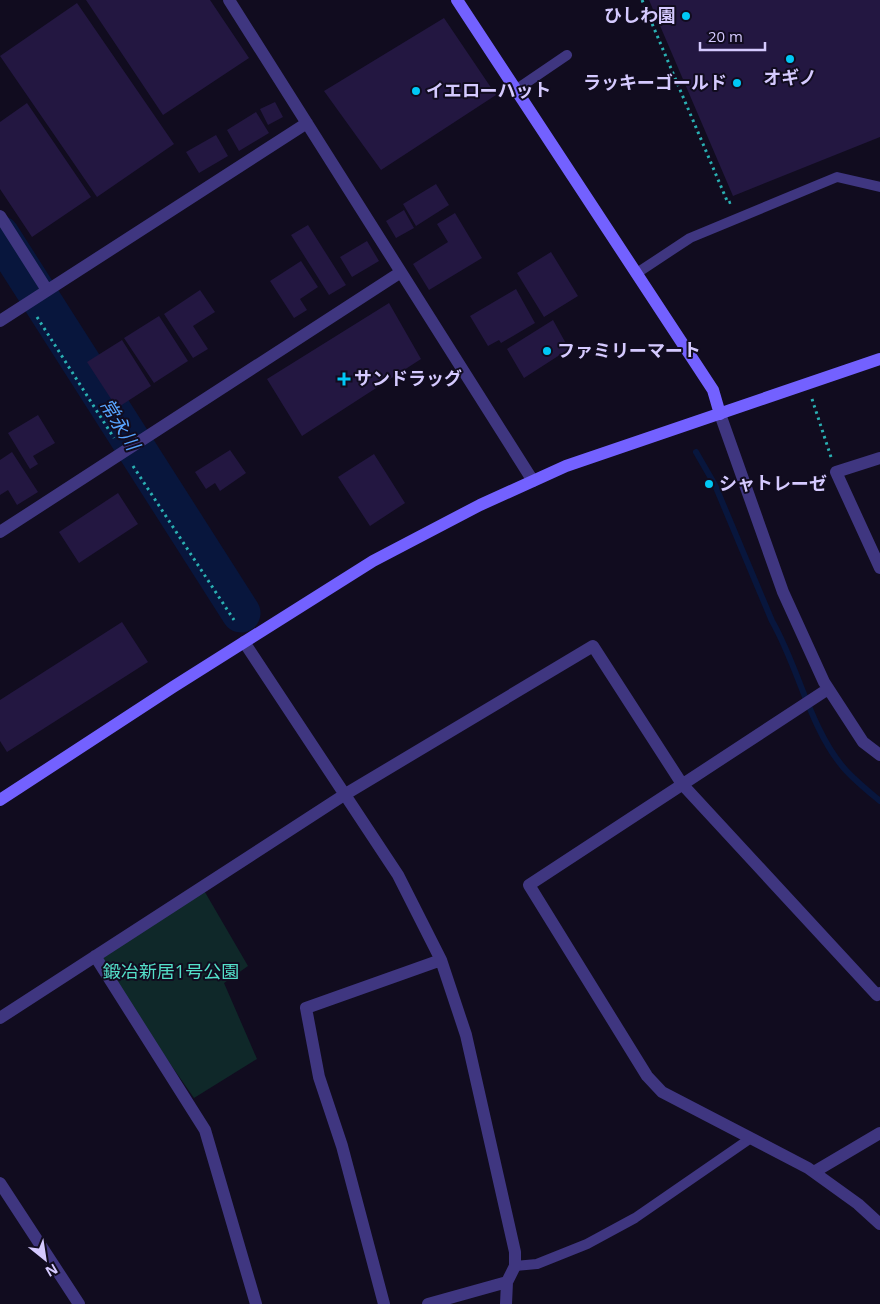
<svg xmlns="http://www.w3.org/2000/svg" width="880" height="1304" viewBox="0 0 880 1304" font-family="'Open Sans','Noto Sans JP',sans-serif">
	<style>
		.green { fill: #0f2829 }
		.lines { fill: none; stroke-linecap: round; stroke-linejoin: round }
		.stream { stroke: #08163d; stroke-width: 6 }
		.river { stroke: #08163d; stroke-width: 39 }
		.building { fill: #231741 }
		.path { stroke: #2ab0b3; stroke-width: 3; stroke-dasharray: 2.5 4; stroke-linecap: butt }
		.lane { stroke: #3f3680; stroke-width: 10 }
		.street { stroke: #3f3680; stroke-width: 12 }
		.secondary { stroke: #7361ff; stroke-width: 12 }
		.poi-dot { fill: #00c8f5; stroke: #110c1f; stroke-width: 2 }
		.labels { text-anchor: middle; stroke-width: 4; stroke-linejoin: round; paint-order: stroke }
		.poi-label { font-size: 18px; font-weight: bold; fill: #d5caff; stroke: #110c1f; text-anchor: start }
		.park-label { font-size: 18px; fill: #54e1ca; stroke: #110c1f }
		.water-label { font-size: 19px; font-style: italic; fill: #58a4ff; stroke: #110c1f }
	</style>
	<rect width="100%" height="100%" fill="#110c1f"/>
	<path class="green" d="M202,887L248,966L224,983L257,1059L194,1098L95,956Z"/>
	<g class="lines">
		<path class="stream" d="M696,452L715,485L772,621C798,666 810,728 843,767C853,779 868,791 880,801"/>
		<path class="river" d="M0,235L241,613"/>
	</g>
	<path class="building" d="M86,0H210L249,58L163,115Z
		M649,0H880V137L733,196Z
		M77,3L174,144L97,197L0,56Z
		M444,18L496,95L381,170L324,91Z
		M275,102L283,117L268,125L260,109Z
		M27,103L91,197L32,237L0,189V122Z
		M256,112L269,133L239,151L227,130Z
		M216,135L228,156L199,173L186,152Z
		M436,184L449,205L416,226L403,204Z
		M404,210L414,228L396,238L386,221Z
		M455,213L482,258L429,290L413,264L448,242L437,224Z
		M308,225L346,285L329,295L291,235Z
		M367,241L379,261L352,277L340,257Z
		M551,252L578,296L544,317L517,273Z
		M301,261L318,287L300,299L307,310L294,318L270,281Z
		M516,289L535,323L501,343L499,340L488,346L470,316Z
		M200,290L215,312L193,326L208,349L193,358L164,314Z
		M389,303L421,359L302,436L267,379Z
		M159,316L188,361L154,383L124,338Z
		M553,320L569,349L524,378L507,349Z
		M122,340L151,386L117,408L87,362Z
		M38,415L55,443L33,456L38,464L30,469L8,433Z
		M230,450L246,473L220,491L215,483L206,489L195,472Z
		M12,452L38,492L17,505L8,490L0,495V460Z
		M374,454L405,503L370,526L338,477Z
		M118,493L138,524L79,563L59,532Z
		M122,622L148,662L7,752L0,741V700Z"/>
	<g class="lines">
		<path class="path" d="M642,0L728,203L731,202
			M37,317L114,438
			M812,399L831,457
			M133,466L234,620"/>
		<path class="lane" d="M517,89L567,55
			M637,273L690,238L837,177L880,187
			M515,1266L537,1264L587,1244L635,1218L751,1138"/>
		<path class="street" d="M229,0L533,481
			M0,216L47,290
			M0,321L307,123
			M720,414L783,592L824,682L863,742L880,755
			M880,458L836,472L880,568
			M0,532L401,272
			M244,642L398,875L441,960L466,1035L515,1252V1266L507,1282L506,1304
			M828,689L529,885L647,1076L662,1092L808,1168L858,1204L880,1224
			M95,956L205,1130L256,1304
			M0,1018L344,795L593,646L682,784L877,995L880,993
			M814,1172L880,1133
			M0,1183L79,1304
			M384,1304L342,1146L319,1077L306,1008L441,960
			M428,1304L507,1282"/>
		<path class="secondary" d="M457,0L713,390L720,414
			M0,800L173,687L373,561L480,505L566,466L880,359"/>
	</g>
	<g class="poi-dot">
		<circle cx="686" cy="16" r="5"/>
		<circle cx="790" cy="59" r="5"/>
		<circle cx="737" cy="83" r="5"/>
		<circle cx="416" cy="91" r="5"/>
		<circle cx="547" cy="351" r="5"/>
		<path d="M341.5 371.5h5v5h5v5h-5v5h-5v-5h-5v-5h5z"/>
		<circle cx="709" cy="484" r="5"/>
	</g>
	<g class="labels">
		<g class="poi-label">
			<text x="676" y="22" text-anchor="end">ひしわ園</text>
			<text x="790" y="84" text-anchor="middle">オギノ</text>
			<text x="727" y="89" text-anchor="end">ラッキーゴールド</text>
			<text x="426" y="97">イエローハット</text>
			<text x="557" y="357">ファミリーマート</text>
			<text x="354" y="385">サンドラッグ</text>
			<text x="719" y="490">シャトレーゼ</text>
		</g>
		<g class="park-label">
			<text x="171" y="978">鍛冶新居1号公園</text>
		</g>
		<g class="water-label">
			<text transform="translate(120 424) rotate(58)" y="7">常永川</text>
		</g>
	</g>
	<g transform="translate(45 1259) rotate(150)" stroke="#110c1f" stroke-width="4" paint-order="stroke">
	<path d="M0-4L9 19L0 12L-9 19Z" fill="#d5caff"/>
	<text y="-8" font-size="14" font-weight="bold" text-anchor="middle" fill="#d5caff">N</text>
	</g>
	<path d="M700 42v8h65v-8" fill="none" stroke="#d5caff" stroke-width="2.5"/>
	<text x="708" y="42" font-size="15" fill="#d5caff" stroke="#110c1f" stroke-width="4" paint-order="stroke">20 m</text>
</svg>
